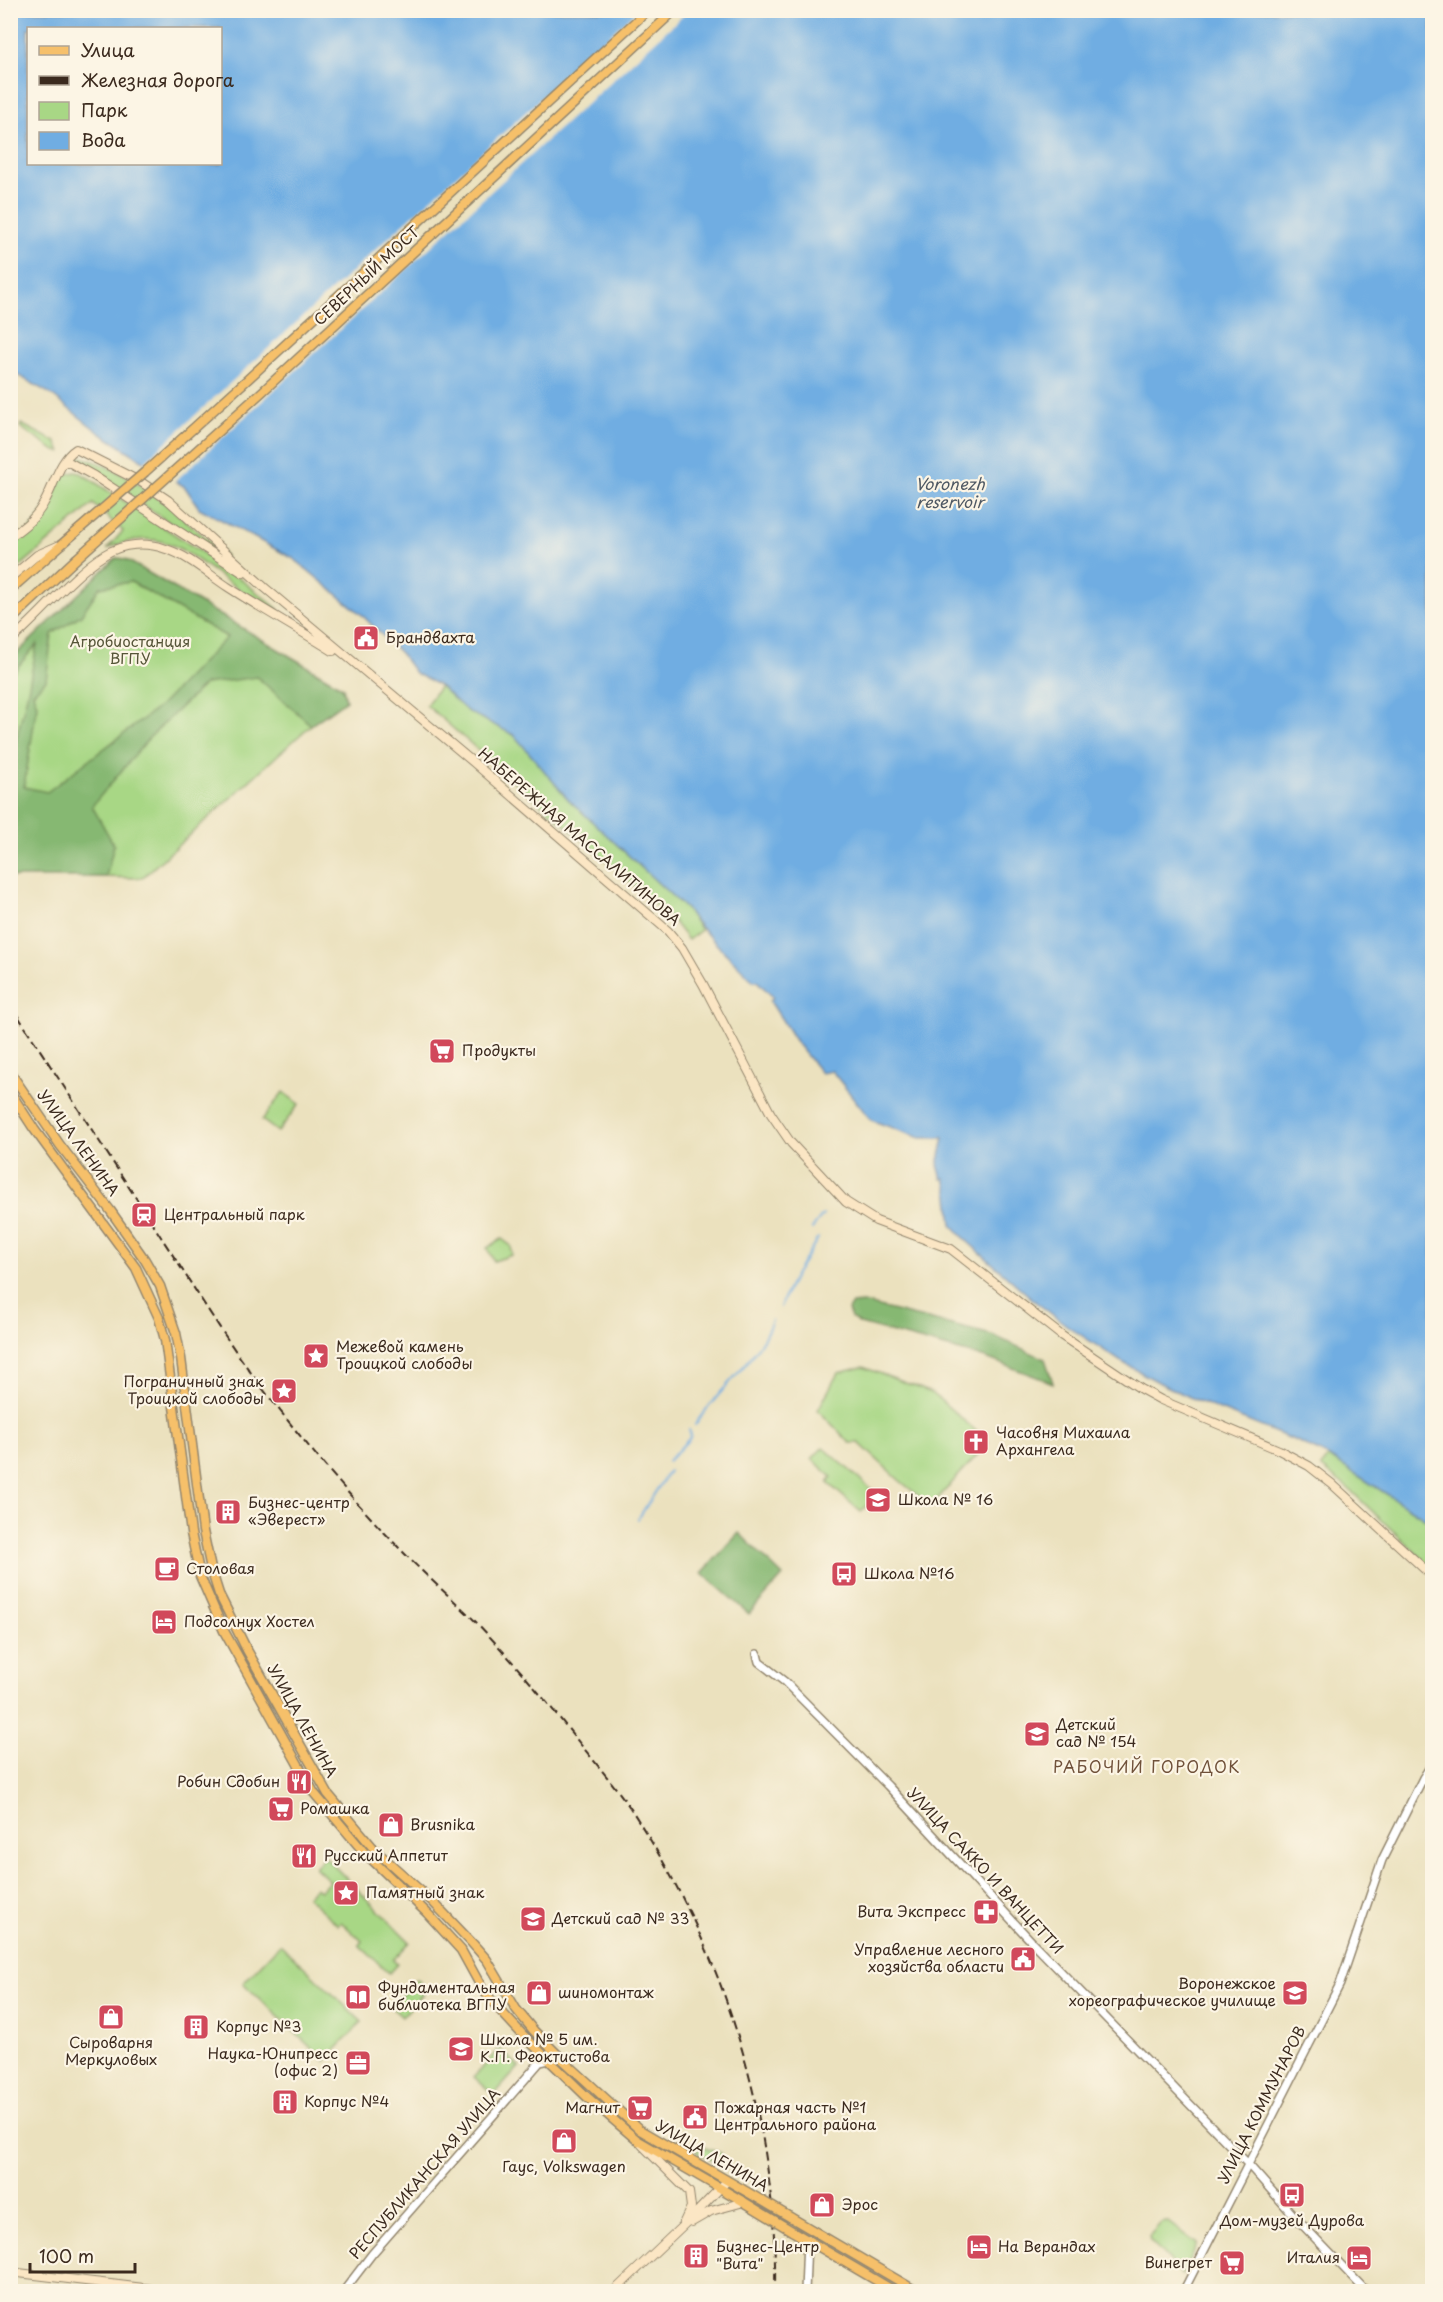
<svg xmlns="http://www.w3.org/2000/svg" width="1443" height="2302" viewBox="0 0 1443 2302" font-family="'Playpen Sans',sans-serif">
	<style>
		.green { fill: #a8d785; stroke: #728052; stroke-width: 1.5 }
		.forest { fill: #86b872; stroke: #607148; stroke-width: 1.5; fill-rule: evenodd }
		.water { fill: #70ade2; stroke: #566c80; stroke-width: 1.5; fill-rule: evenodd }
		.pier { fill: #ebe1be }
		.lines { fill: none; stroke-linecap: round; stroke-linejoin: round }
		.stream { stroke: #70ade2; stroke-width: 2 }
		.tertiary-casing { stroke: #93866e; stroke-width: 10 }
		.secondary-casing { stroke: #93866e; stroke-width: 10 }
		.primary-casing { stroke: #93866e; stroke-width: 11 }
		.tertiary { stroke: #fff; stroke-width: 7 }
		.secondary { stroke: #fbe6c4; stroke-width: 8 }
		.primary { stroke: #f6c06b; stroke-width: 8 }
		.rail { stroke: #3b2a1e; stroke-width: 2; stroke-dasharray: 9 4.5; stroke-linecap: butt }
		.primary-bridge-casing { stroke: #93866e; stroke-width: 11; stroke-linecap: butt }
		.primary-bridge { stroke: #f6c06b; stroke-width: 8 }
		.labels { text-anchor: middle; stroke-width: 4.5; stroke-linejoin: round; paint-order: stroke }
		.street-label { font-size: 15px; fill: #3b2a1e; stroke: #fcf5e5 }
		.poi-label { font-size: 15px; fill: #3b2a1e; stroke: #fcf5e5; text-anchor: start }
		.park-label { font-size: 15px; fill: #565538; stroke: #fcf5e5 }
		.water-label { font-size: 16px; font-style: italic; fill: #4e5863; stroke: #fcf5e5 }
		.neighbourhood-label { font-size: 16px; letter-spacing: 1.5px; fill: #70513a; stroke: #fcf5e5 }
	</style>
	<rect width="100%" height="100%" fill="#fcf5e5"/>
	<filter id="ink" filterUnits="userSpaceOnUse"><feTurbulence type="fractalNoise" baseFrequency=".0167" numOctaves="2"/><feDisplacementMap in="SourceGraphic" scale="12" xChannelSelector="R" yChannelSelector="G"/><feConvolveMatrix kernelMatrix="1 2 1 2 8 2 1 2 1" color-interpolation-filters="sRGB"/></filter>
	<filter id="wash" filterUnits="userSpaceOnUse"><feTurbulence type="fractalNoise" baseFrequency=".008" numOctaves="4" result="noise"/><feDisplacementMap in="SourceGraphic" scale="24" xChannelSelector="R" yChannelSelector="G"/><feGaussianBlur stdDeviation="1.35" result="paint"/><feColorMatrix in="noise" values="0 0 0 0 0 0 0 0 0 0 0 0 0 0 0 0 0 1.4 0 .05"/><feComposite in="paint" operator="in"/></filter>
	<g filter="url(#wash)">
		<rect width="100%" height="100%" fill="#ebe1be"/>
		<path class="green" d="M21,424L56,442L61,452L55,451L20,427Z
			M78,456C136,472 182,517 226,556L224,558L74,460V457Z
			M75,472L81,473L229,570L278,609L277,611C262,603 247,595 233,585C189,556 163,522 107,549L123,531L93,504L11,574V544C45,523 44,505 64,475Z
			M116,558L125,559L343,687L346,700L311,725L142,878L56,876L11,877V659Z
			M440,686L467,711L514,735L568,799L686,909L701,930L688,940L673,921L611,865L426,705Z
			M283,1092L299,1104L278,1132L262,1120Z
			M502,1239L511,1246L512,1255L494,1261L487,1248Z
			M863,1367L932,1393L989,1442L931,1506L899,1480L859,1443H850L818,1410L838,1373Z
			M823,1447L877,1494L861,1512L828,1483L832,1477L812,1459Z
			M1329,1457L1432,1523V1568L1349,1489L1321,1467Z
			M325,1857L410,1942L393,1960L397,1964L389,1973L359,1945L362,1941L341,1922L338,1925L307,1897L315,1888L320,1891L330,1881L315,1867Z
			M280,1944L362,2022L325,2061L243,1983Z
			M416,1979L427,1989L402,2017L391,2007Z
			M500,2049L519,2067L494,2095L474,2077Z
			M705,2148L721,2153L728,2168L696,2152L695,2150Z
			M1168,2222L1197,2244L1182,2275L1150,2241L1149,2236L1161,2223Z"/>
		<path class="forest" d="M116,558L125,559L342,687L346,700L311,725L257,677L205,684L149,738L92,806L114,845L106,877H11V760L28,691L37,644L11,675V659ZM131,582L227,637L160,706L47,792L24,787L37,705L33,693L46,680L52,634L81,615L100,587Z
			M863,1303L992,1335L1045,1359L1053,1383L986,1358L860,1324L851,1318L848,1310L852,1304Z
			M739,1533L783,1576L749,1614L702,1573Z"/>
		<path class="water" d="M11,11H1432V1523L1329,1457L1299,1442L1198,1401L1162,1384L1120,1361L1069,1327L1037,1303L968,1242L952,1225L949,1196L945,1178L942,1179L938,1165L944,1138H920L871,1120L832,1071L821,1073L798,1045L770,1001L773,997L757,981H753C731,957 705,936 686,909L568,799L514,735L467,711L440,686L415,673L401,654L361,614L294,559L199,508L185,487L101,434L49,393L11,371ZM28,28H220V164H28Z"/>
		<path class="pier" d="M636,11H688L173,483L142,464Z"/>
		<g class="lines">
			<path class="stream" d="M812,1229L823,1215
				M780,1307L794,1277L818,1238
				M695,1425C719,1388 757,1362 772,1320
				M668,1461L689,1439L691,1435L689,1430
				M638,1519L669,1471"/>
		</g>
	</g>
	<g filter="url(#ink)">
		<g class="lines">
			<defs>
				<path id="tertiary" d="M757,1654L759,1662L785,1682L888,1786L1033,1943L1247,2163L1295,2217L1367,2292
					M343,2292L372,2254L540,2062L549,2060L555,2052
					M805,2292L807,2239
					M1183,2292L1340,1984L1382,1860L1423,1778L1432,1764"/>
				<path id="secondary" d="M65,460L94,476L243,573
					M10,537C24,527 36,518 44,503C54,486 59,460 76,449L141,482L168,500L264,587L473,762L668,931L682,948L703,984L771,1114L791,1143L846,1202L876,1221L951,1249L1062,1336L1141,1389L1161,1400L1279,1450L1309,1466L1332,1484L1432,1576
					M10,578L37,555L60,545
					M10,641C40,616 72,575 104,555C123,543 146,542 166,549C189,556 208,574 228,587C262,609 298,629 333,651
					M642,2145L689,2192L691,2207L684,2222
					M692,2222L711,2211L744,2202
					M10,2272L177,2292
					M613,2292L695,2214L724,2184"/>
				<path id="primary" d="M145,472L248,379L648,10
					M10,590L61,545
					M10,621L76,559
					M10,1072L60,1145L110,1210L145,1260L160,1286L176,1333L181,1358L203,1531L211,1569L219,1594L247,1650L328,1794L375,1850L433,1902L472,1943L487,1960L516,2009L534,2031L561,2058L640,2130L742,2189
					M10,1092L34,1129L136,1268L159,1318L165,1340L191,1533L200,1576L224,1631L314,1793L363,1851L427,1913L461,1950L483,1990L497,2007L522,2034L586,2096L637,2140L744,2202
					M790,2217L918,2292
					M792,2231L896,2292"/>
			</defs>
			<use href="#tertiary" class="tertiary-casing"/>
			<use href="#secondary" class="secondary-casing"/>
			<use href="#primary" class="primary-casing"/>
			<use href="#tertiary" class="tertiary"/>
			<use href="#secondary" class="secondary"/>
			<use href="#primary" class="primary"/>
			<path class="rail" d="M10,1004C61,1082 111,1159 161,1237C197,1292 232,1350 273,1402C314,1454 357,1505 404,1553C427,1577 453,1599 476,1622C513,1661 548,1703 581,1745C602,1771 624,1796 641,1825C728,1962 778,2129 775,2292"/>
			<defs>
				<path id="primary-bridge" d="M61,545L145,472
					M76,559L263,391L675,10
					M742,2189L790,2217
					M744,2202L792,2231"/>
			</defs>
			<use href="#primary-bridge" class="primary-bridge-casing"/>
			<use href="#primary-bridge" class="primary-bridge"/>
		</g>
	</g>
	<defs>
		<symbol id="civic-square" viewBox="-11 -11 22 22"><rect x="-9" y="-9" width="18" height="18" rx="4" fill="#d1495b" stroke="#fcf5e5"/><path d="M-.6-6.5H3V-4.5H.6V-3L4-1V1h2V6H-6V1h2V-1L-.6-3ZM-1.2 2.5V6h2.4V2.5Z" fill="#fff"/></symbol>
		<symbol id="supermarket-square" viewBox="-11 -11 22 22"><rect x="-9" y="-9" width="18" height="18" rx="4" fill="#d1495b" stroke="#fcf5e5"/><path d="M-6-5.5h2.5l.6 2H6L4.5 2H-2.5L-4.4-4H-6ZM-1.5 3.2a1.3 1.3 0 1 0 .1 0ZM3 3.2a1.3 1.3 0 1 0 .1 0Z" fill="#fff"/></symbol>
		<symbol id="station-square" viewBox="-11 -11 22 22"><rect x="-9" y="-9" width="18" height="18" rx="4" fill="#d1495b" stroke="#fcf5e5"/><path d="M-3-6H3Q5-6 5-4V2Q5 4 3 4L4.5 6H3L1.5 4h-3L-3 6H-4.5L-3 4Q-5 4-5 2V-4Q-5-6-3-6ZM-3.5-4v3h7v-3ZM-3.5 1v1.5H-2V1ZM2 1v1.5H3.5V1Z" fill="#fff"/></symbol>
		<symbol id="sight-square" viewBox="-11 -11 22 22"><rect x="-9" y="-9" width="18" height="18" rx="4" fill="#d1495b" stroke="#fcf5e5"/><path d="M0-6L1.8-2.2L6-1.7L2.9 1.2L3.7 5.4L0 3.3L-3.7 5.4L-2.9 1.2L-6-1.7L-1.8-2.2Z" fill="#fff"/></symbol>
		<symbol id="church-square" viewBox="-11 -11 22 22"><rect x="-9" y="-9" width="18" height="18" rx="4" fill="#d1495b" stroke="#fcf5e5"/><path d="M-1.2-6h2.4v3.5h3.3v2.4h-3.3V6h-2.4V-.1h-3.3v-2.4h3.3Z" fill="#fff"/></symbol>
		<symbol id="school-square" viewBox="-11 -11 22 22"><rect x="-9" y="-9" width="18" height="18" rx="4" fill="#d1495b" stroke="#fcf5e5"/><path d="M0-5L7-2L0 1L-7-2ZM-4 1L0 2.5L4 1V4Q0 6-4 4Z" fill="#fff"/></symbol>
		<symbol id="building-square" viewBox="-11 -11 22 22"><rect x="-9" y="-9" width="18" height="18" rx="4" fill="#d1495b" stroke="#fcf5e5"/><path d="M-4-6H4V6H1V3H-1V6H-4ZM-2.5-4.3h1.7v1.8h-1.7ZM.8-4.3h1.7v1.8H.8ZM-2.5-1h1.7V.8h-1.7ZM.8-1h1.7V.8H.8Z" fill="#fff"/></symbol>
		<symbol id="cafe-square" viewBox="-11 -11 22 22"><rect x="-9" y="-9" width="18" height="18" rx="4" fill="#d1495b" stroke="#fcf5e5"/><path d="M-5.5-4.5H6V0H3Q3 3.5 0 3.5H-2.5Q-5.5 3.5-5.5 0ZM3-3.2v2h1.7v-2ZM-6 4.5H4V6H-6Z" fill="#fff"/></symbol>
		<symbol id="bus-square" viewBox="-11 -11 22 22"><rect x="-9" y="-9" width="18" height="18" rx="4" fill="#d1495b" stroke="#fcf5e5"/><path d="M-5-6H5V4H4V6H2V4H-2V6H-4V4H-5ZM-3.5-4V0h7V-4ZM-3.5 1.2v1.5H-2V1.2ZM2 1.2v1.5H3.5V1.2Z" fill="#fff"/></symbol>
		<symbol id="hotel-square" viewBox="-11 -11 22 22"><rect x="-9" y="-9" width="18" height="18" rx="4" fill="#d1495b" stroke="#fcf5e5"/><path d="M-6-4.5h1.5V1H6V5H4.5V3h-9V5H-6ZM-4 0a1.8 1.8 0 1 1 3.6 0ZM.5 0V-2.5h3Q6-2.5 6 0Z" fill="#fff"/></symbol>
		<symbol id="restaurant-square" viewBox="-11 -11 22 22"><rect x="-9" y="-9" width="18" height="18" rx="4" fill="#d1495b" stroke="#fcf5e5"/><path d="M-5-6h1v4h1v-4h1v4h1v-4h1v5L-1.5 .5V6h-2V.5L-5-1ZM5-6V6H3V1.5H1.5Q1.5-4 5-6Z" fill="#fff"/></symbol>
		<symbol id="shop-square" viewBox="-11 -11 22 22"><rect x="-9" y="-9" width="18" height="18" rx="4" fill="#d1495b" stroke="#fcf5e5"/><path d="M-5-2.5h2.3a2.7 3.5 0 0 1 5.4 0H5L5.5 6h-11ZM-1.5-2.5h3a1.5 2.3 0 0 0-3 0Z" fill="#fff"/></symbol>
		<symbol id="pharmacy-square" viewBox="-11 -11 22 22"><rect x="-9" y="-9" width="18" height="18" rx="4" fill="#d1495b" stroke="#fcf5e5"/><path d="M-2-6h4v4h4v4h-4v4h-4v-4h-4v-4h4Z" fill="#fff"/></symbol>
		<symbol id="university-square" viewBox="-11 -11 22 22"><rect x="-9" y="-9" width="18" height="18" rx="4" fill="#d1495b" stroke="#fcf5e5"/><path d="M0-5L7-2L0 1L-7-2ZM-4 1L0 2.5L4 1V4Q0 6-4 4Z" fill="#fff"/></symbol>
		<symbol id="library-square" viewBox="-11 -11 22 22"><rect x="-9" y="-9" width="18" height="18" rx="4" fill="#d1495b" stroke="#fcf5e5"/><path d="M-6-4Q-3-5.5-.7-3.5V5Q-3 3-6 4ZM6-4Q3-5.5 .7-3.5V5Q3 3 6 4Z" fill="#fff"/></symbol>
		<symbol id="office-square" viewBox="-11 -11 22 22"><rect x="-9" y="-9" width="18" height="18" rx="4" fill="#d1495b" stroke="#fcf5e5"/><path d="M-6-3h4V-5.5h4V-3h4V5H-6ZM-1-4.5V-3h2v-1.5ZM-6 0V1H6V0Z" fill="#fff"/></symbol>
	</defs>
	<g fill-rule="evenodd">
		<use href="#civic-square" x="351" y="623" width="30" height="30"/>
		<use href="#supermarket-square" x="427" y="1036" width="30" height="30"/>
		<use href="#station-square" x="129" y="1200" width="30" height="30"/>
		<use href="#sight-square" x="301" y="1341" width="30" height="30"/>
		<use href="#sight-square" x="269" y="1376" width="30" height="30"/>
		<use href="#church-square" x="961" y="1427" width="30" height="30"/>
		<use href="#school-square" x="863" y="1485" width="30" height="30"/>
		<use href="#building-square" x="213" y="1497" width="30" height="30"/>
		<use href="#cafe-square" x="152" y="1554" width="30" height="30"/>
		<use href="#bus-square" x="829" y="1559" width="30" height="30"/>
		<use href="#hotel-square" x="149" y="1607" width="30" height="30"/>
		<use href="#school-square" x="1022" y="1719" width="30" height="30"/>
		<use href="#restaurant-square" x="284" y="1767" width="30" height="30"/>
		<use href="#supermarket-square" x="266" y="1794" width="30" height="30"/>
		<use href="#shop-square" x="376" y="1810" width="30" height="30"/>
		<use href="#restaurant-square" x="289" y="1841" width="30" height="30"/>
		<use href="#sight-square" x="331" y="1878" width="30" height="30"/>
		<use href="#pharmacy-square" x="971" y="1897" width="30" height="30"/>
		<use href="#school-square" x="518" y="1904" width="30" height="30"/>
		<use href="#civic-square" x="1008" y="1944" width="30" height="30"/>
		<use href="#shop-square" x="524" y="1978" width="30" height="30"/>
		<use href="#university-square" x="1280" y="1978" width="30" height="30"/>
		<use href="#library-square" x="343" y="1982" width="30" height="30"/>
		<use href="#shop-square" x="96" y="2002" width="30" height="30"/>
		<use href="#building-square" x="181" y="2012" width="30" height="30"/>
		<use href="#school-square" x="446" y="2034" width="30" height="30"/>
		<use href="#office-square" x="343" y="2048" width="30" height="30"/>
		<use href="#building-square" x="270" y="2087" width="30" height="30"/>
		<use href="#supermarket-square" x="625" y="2093" width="30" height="30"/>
		<use href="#civic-square" x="680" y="2102" width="30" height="30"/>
		<use href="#shop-square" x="549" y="2126" width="30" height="30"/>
		<use href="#bus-square" x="1277" y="2180" width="30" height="30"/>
		<use href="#shop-square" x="807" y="2190" width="30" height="30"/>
		<use href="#hotel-square" x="964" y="2232" width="30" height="30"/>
		<use href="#building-square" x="681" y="2241" width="30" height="30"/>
		<use href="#hotel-square" x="1344" y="2243" width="30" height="30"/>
		<use href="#supermarket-square" x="1217" y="2248" width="30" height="30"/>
	</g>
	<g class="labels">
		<g class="street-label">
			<text transform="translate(367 276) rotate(-43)" y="5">СЕВЕРНЫЙ МОСТ</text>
			<text transform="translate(579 837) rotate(41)" y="5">НАБЕРЕЖНАЯ МАССАЛИТИНОВА</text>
			<text transform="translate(78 1143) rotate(54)" y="5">УЛИЦА ЛЕНИНА</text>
			<text transform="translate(302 1721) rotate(61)" y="5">УЛИЦА ЛЕНИНА</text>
			<text transform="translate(985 1871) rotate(47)" y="5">УЛИЦА САККО И ВАНЦЕТТИ</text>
			<text transform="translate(1262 2105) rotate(-63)" y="5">УЛИЦА КОММУНАРОВ</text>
			<text transform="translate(712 2156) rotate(30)" y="5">УЛИЦА ЛЕНИНА</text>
			<text transform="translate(425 2174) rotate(-49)" y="5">РЕСПУБЛИКАНСКАЯ УЛИЦА</text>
		</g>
		<g class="poi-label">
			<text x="386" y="643">Брандвахта</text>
			<text x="462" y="1056">Продукты</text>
			<text x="164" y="1220">Центральный парк</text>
			<text x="336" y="1352">Межевой камень<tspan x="336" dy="17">Троицкой слободы</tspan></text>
			<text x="264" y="1387" text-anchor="end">Пограничный знак<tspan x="264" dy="17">Троицкой слободы</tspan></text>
			<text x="996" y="1438">Часовня Михаила<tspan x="996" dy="17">Архангела</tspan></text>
			<text x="898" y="1505">Школа № 16</text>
			<text x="248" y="1508">Бизнес-центр<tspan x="248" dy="17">«Эверест»</tspan></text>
			<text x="186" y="1574">Столовая</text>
			<text x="864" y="1579">Школа №16</text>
			<text x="184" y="1627">Подсолнух Хостел</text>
			<text x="1056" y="1730">Детский<tspan x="1056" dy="17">сад № 154</tspan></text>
			<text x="280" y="1787" text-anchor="end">Робин Сдобин</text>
			<text x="300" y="1814">Ромашка</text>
			<text x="410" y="1830">Brusnika</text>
			<text x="324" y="1861">Русский Аппетит</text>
			<text x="366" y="1898">Памятный знак</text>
			<text x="966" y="1917" text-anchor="end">Вита Экспресс</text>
			<text x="552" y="1924">Детский сад № 33</text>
			<text x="1004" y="1955" text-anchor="end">Управление лесного<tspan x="1004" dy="17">хозяйства области</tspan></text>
			<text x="1276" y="1989" text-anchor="end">Воронежское<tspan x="1276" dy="17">хореографическое училище</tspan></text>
			<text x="378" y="1993">Фундаментальная<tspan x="378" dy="17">библиотека ВГПУ</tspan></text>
			<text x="558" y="1998">шиномонтаж</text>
			<text x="216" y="2032">Корпус №3</text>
			<text x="480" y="2045">Школа № 5 им.<tspan x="480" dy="17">К.П. Феоктистова</tspan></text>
			<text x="111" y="2048" text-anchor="middle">Сыроварня<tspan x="111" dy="17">Меркуловых</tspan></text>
			<text x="338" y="2059" text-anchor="end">Наука-Юнипресс<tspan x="338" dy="17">(офис 2)</tspan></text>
			<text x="304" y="2107">Корпус №4</text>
			<text x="620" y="2113" text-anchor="end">Магнит</text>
			<text x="714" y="2113">Пожарная часть №1<tspan x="714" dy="17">Центрального района</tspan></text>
			<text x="564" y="2172" text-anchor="middle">Гаус, Volkswagen</text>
			<text x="842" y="2210">Эрос</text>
			<text x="1292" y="2226" text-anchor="middle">Дом-музей Дурова</text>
			<text x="716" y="2252">Бизнес-Центр<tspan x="716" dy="17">"Вита"</tspan></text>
			<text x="998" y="2252">На Верандах</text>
			<text x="1340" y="2263" text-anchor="end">Италия</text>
			<text x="1212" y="2268" text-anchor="end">Винегрет</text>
		</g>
		<g class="park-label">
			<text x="130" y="647">Агробиостанция<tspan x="130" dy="17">ВГПУ</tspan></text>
		</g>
		<g class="water-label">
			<text x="950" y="490">Voronezh<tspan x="950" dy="18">reservoir</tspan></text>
		</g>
		<g class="neighbourhood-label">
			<text x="1147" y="1773">РАБОЧИЙ ГОРОДОК</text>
		</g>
	</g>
	<rect width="1443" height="2302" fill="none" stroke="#fcf5e5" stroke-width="36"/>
	<rect x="27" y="27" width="195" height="138" fill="#fcf5e5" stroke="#afa495" stroke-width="1.5"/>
	<rect x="39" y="46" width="30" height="9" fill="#f6c06b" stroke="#afa495" stroke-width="1.5"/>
	<text x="81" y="57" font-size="18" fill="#3b2a1e">Улица</text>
	<rect x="39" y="76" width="30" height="9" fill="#3b2a1e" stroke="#afa495" stroke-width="1.5"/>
	<text x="81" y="87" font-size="18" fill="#3b2a1e">Железная дорога</text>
	<rect x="39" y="102" width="30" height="18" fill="#a8d785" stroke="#afa495" stroke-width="1.5"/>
	<text x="81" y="117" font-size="18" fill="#3b2a1e">Парк</text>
	<rect x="39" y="132" width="30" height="18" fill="#70ade2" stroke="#afa495" stroke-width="1.5"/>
	<text x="81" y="147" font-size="18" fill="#3b2a1e">Вода</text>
	<path d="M30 2263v9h105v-9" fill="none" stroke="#3b2a1e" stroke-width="3"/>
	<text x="39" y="2263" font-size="18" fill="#3b2a1e" stroke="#fcf5e5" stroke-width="4.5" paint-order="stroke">100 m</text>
</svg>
